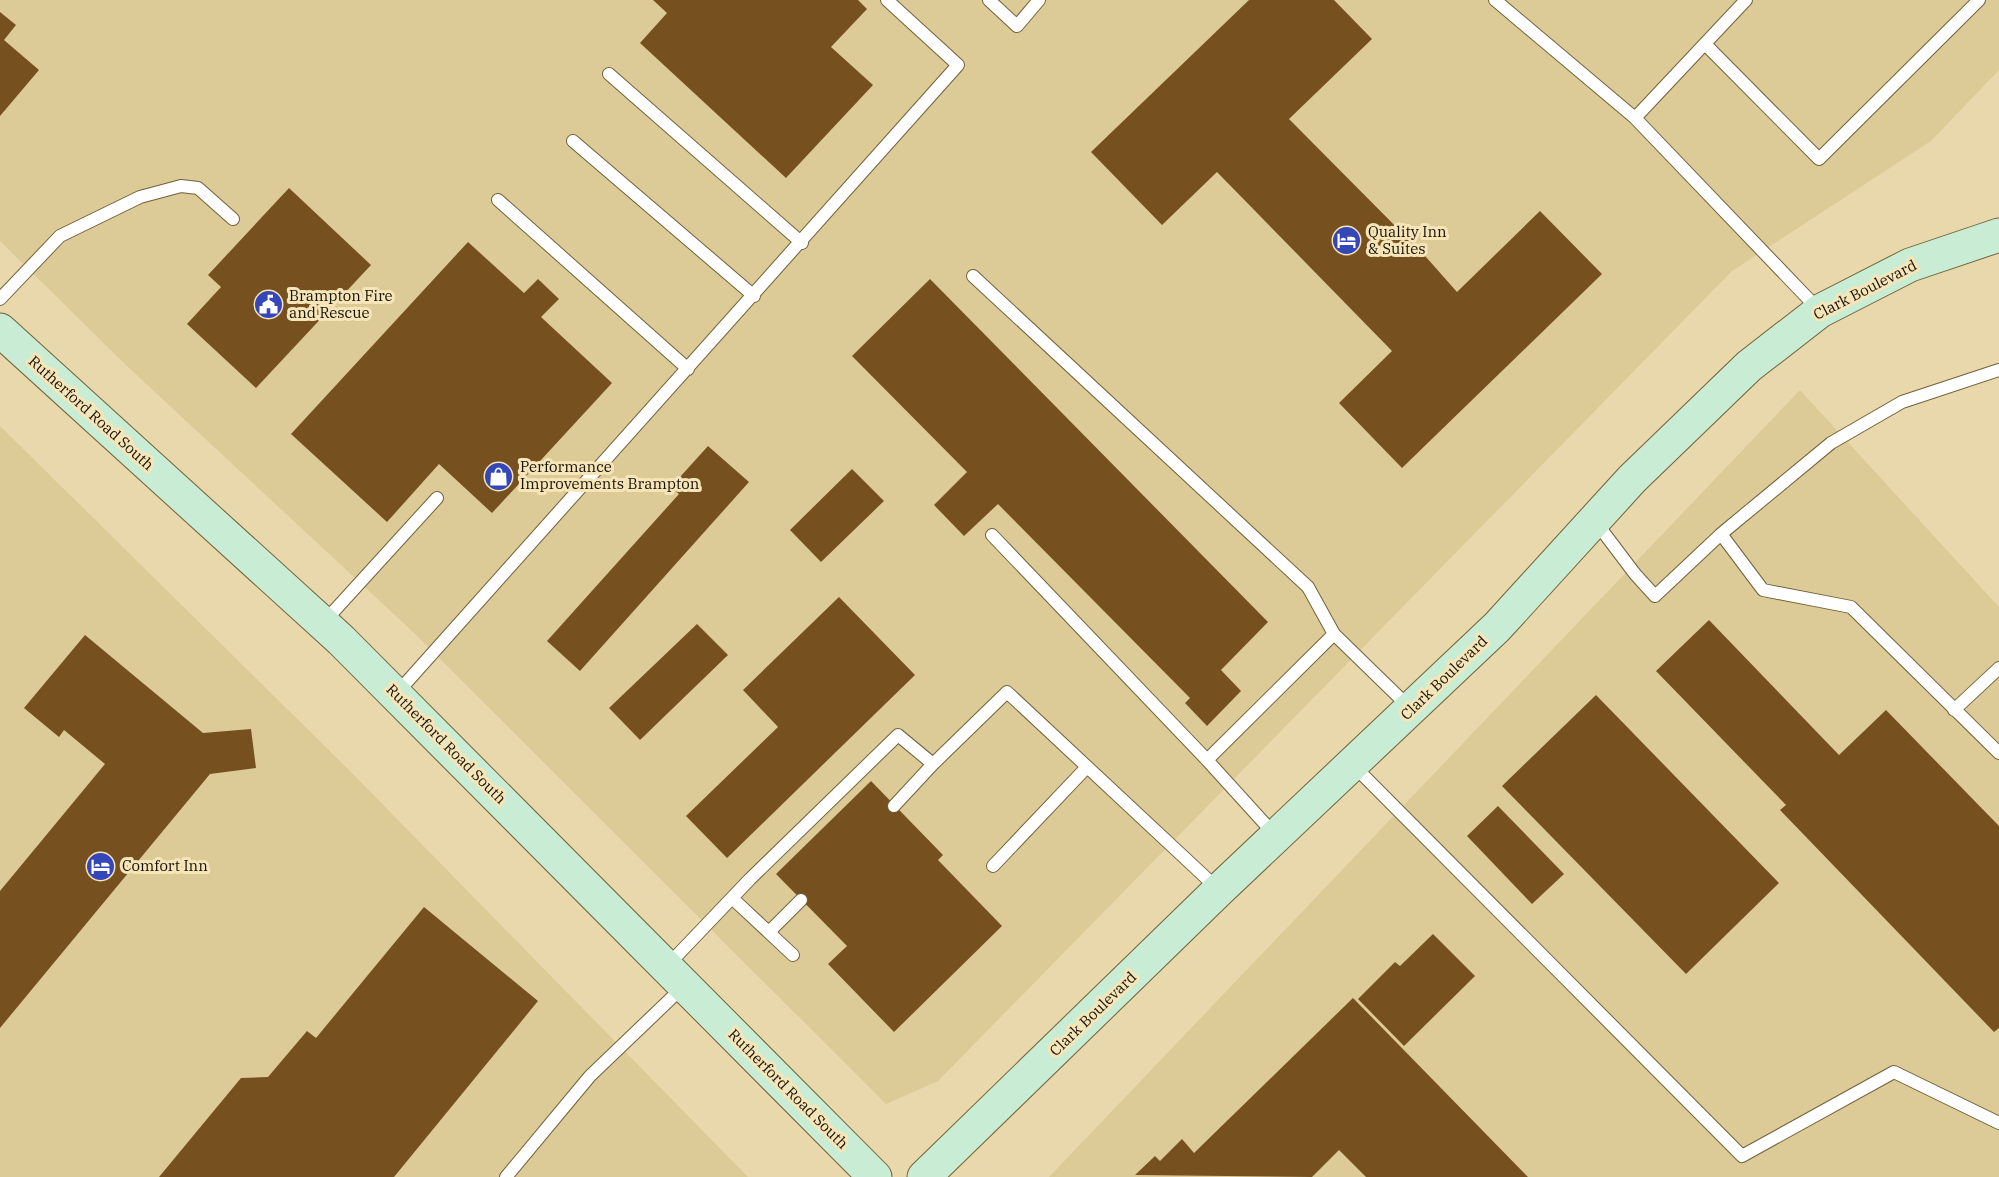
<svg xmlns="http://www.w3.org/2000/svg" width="1999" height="1177" viewBox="0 0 1999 1177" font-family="'IBM Plex Serif',serif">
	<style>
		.built { fill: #ddcb97 }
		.building { fill: #76511f }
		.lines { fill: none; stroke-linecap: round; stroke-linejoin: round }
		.lane-casing { stroke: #706139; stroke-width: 14 }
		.secondary-casing { stroke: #706139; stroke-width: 35 }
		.lane { stroke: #fff; stroke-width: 12 }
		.secondary { stroke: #c9edd4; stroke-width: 33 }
		.labels { text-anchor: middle; stroke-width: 6; stroke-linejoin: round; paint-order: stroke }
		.poi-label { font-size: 15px; fill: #181203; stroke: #f5e5b8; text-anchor: start }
		.street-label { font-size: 15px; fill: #181203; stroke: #f5e5b8 }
	</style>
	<rect width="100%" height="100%" fill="#e8d8ab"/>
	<path class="built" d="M0,0H1999V70L1931,141L1732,271L938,1081L886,1104L412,631L129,368L0,241Z
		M1800,390L1999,607V1177H1049Z
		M0,426L350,771L748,1177H0Z"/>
	<path class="building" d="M653,0H858L867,9L831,47L873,85L786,178L640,43L667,13Z
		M1249,0H1334L1372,39L1289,119L1426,257L1457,292L1540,211L1602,274L1402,468L1339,403L1392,351L1217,172L1162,225L1091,152Z
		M0,12L16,25L4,40L39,70L0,116Z
		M289,188L371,265L256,388L187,324L221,287L208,275Z
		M468,242L524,293L538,279L559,299L541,317L612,383L492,513L439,464L387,522L291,434Z
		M930,279L1268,622L1221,670L1241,691L1207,726L1185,703L1190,698L998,504L964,536L934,505L967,472L852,356Z
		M708,446L749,482L580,671L547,641L679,494L671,487Z
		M852,469L884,501L821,562L790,530Z
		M839,597L915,675L727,858L686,816L778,727L743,690Z
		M1709,620L1839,755L1886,710L1999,826V1028L1994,1032L1780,810L1786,805L1656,671Z
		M697,624L728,655L640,740L609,708Z
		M85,635L203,733L251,729L256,768L210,774L0,1028V891L105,764L64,730L59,737L24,708Z
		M1596,695L1779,883L1686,974L1502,786Z
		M871,781L943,855L938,860L1002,926L894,1032L828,964L847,946L776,874Z
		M1498,806L1564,874L1532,904L1467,836Z
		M424,907L538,1001L394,1177H159L241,1078L268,1077L307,1031L316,1038Z
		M1433,934L1475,976L1404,1046L1358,999L1395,962L1400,966Z
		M1353,998L1528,1177H1366L1339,1150L1312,1177L1135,1175L1155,1156L1160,1161L1182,1139L1194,1153Z"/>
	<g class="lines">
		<defs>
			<path id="lane" d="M989,0L1017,26L1039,0
				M1495,0L1635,118L1819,310
				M1705,44L1819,159L1979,0
				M609,74L802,243
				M1635,118L1746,0
				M573,141L754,296
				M498,200L688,369
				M973,276L1308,587L1334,634
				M0,299L60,236L140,197L181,186L198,188L233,219
				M1595,521L1635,574L1655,596L1721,534L1763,590L1851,607L1999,753
				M1721,534L1831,443L1902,402L1999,370
				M992,535L1207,760
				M324,622L437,498
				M397,693L958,65L887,0
				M1954,710L1999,668
				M1354,766L1742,1156L1894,1072L1999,1123
				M894,806L933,764
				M1276,836L1207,760L1334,634L1410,708
				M993,866L1087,767
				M732,898L793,955
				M769,932L801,900
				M667,966L750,879L898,735L933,764L1007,692L1218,889
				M506,1177L590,1076L684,986"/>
			<path id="secondary" d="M0,330L341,640L875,1177
				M924,1177L1219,890L1497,627L1632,479L1749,366L1820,311L1910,265L1999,235"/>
		</defs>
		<use href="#lane" class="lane-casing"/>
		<use href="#secondary" class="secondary-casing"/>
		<use href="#lane" class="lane"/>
		<use href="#secondary" class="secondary"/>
	</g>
	<defs>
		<symbol id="hotel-disc" viewBox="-11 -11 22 22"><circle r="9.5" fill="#3446b8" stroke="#f5e5b8"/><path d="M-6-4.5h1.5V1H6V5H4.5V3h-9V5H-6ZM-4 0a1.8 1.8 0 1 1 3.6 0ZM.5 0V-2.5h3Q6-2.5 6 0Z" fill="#fff"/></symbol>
		<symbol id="civic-disc" viewBox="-11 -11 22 22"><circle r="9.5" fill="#3446b8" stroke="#f5e5b8"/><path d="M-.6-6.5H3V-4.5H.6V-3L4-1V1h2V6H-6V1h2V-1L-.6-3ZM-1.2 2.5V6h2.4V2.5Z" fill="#fff"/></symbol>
		<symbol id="shop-disc" viewBox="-11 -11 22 22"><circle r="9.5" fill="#3446b8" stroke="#f5e5b8"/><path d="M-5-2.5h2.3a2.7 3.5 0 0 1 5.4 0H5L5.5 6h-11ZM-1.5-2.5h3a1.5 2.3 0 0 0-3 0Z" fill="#fff"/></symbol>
	</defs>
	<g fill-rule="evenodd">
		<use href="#hotel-disc" x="1330" y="224" width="33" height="33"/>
		<use href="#civic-disc" x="252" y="288" width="33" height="33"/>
		<use href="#shop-disc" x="482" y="460" width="33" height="33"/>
		<use href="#hotel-disc" x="84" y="850" width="33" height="33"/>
	</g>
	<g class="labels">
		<g class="poi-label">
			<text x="1368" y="237">Quality Inn<tspan x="1368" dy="17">&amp; Suites</tspan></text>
			<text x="289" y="301">Brampton Fire<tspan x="289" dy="17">and Rescue</tspan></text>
			<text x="520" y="472">Performance<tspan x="520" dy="17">Improvements Brampton</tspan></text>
			<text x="122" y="871">Comfort Inn</text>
		</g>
		<g class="street-label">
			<text transform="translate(1865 290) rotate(-27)" y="5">Clark Boulevard</text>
			<text transform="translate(91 413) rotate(42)" y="5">Rutherford Road South</text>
			<text transform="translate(1444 678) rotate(-44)" y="5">Clark Boulevard</text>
			<text transform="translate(446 744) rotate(45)" y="5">Rutherford Road South</text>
			<text transform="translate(1093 1014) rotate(-44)" y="5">Clark Boulevard</text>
			<text transform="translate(788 1089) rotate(45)" y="5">Rutherford Road South</text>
		</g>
	</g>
</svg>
